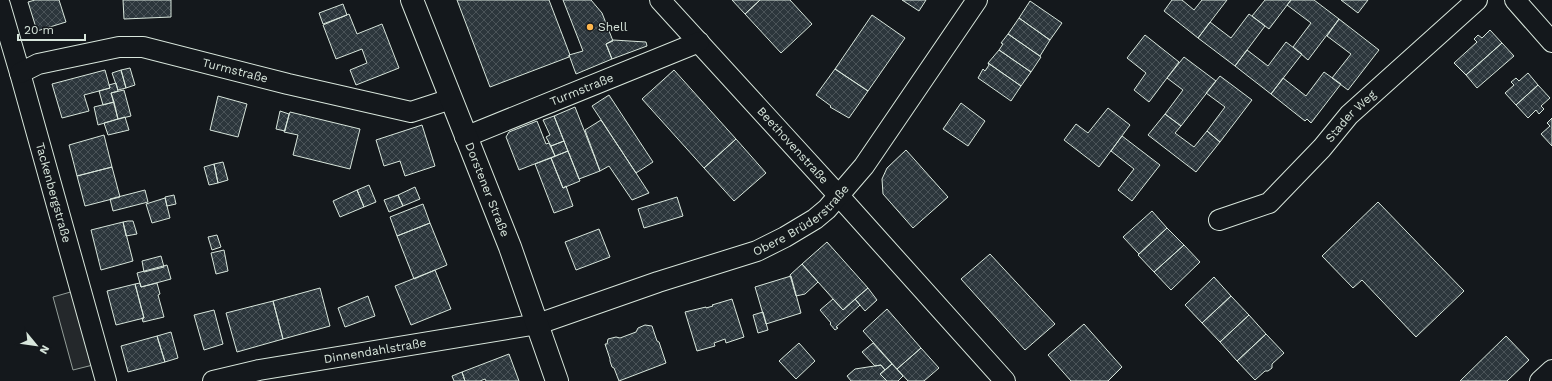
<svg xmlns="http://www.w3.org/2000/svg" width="1552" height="381" viewBox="0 0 1552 381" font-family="'Work Sans',sans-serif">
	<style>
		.parking { fill: #24282b; stroke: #939e99 }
		.building { fill: url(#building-cross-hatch); stroke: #d8e6dc }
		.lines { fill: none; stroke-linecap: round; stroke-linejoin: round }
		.minor-casing { stroke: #d8e6dc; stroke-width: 22 }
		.secondary-casing { stroke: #d8e6dc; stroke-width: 24 }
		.minor { stroke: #14181c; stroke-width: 20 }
		.secondary { stroke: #14181c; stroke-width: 22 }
		.poi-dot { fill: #ffb74d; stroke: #14181c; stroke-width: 1.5 }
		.labels { text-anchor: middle; stroke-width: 3; stroke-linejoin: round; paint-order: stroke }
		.poi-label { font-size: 12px; fill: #d8e6dc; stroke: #14181c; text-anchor: start }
		.street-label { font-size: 12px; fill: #d8e6dc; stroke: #14181c }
	</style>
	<defs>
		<pattern id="building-cross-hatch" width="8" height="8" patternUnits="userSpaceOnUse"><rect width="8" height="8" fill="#2c363c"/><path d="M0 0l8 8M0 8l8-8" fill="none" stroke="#4a5358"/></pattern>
	</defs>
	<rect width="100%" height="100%" fill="#14181c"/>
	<path class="parking" d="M81,289L101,363L73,370L53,297Z"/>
	<path class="building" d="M35,0H59L66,22L37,31L28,2Z
		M123,0H171V17L124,19Z
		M457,0H549L570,55H569V57L490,87Z
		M563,0H591L602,13L613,41L606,44L612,59L576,74L569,55L583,51Z
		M732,0H760L745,14Z
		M760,0H790L812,24L781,53L745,14Z
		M902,0H926L919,11Z
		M1172,0H1182L1194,10L1202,0H1227L1198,38L1164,11Z
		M1265,0H1291L1269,29L1252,16Z
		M1291,0H1314L1339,19L1308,60L1293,47L1311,23L1287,5Z
		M1341,0H1368L1358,13Z
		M1030,1L1062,23L1050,40L1019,18Z
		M343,4L347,15L323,24L319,13Z
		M349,14L357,34L382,24L399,68L356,85L350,70L367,63L362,49L336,59L323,25Z
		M1249,14L1265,26L1235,66L1198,38L1210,22L1231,38Z
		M872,15L905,38L868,91L835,69Z
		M1019,18L1050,40L1040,56L1008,34Z
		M1339,19L1379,50L1348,90L1332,78L1351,54L1327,36Z
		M1490,30L1502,43L1466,75L1454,63L1477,42L1474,39L1478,35L1482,38Z
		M1008,34L1041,57L1031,72L999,50L1003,44L1001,43Z
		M1145,35L1179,62L1149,102L1134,90L1146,73L1127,58Z
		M613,40L646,42L647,46L612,59L606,44Z
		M1286,42L1302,54L1271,94L1235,66L1247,50L1268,66Z
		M1502,43L1514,56L1477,88L1466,75Z
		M999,50L1031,72L1021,86L988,63Z
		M1184,57L1216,81L1181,126L1165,114L1183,90L1167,78Z
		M988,63L1021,86L1011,101L978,78L983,69L985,71L989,65Z
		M130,68L135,85L126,88L121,70Z
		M835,69L868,91L849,118L830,107L831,106L816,95Z
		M105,70L110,88L84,95L89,111L62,118L52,84Z
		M121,70L126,88L118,90L112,73Z
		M674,70L736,139L704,168L642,99Z
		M1324,72L1341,84L1311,123L1307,119L1305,121L1271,94L1283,78L1306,96Z
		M1528,73L1538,85L1516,105L1505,93L1514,85L1511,82L1516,78L1519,81Z
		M1220,76L1252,100L1220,142L1207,131L1225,107L1206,93Z
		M116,83L118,91L111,93L114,102L103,105L99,91L110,88L109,85Z
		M1538,85L1550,98L1541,106L1544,109L1539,114L1536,110L1528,118L1516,105Z
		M124,90L131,116L118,119L111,93Z
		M609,95L653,162L636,173L592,106Z
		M218,96L247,104L238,137L210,130Z
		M114,102L118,119L98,125L94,107Z
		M961,103L985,121L968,146L943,129Z
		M575,107L600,171L579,179L554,116Z
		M1108,108L1130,125L1099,167L1064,140L1076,124L1088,133Z
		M280,111L289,114L285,131L276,129Z
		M290,112L360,129L350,169L293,155L298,135L284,132Z
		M1165,114L1181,126L1175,133L1194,147L1207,131L1220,142L1196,172L1148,135Z
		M554,116L564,141L551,146L546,137L550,135L543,120Z
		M125,117L129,130L108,135L104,123Z
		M1552,118V146L1541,134L1550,126L1547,123Z
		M601,120L636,173L649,193L632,200L609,166L600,171L585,130Z
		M537,121L546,144L549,143L555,156L519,170L506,137L509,132Z
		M422,125L435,166L405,176L400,161L384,166L376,140Z
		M104,135L112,167L77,176L69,145Z
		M1122,136L1160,165L1132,201L1118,190L1134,169L1111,151Z
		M736,139L766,173L734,201L704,168Z
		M564,141L568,151L555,156L551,146Z
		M906,150L948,197L913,228L883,194L882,179L887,168Z
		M568,151L580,181L563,188L551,158Z
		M551,158L563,188L566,186L573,206L554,213L535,164Z
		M223,162L228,180L218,183L214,164Z
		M214,164L218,183L209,185L204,167Z
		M112,167L120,197L85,206L77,176Z
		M369,185L376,202L364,207L357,190Z
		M415,187L420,199L403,206L398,195Z
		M145,190L148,202L113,211L110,199Z
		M357,190L364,207L340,217L333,201Z
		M174,195L176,204L167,206L165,197Z
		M398,195L403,206L389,212L384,200Z
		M677,197L683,216L644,228L638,209Z
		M165,198L170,218L152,223L146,204Z
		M1378,202L1464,291L1416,337L1362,280L1353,288L1322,256Z
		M423,204L430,223L397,236L390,217Z
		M1152,211L1167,228L1139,254L1123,237Z
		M128,221H133L137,234L126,236L123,222Z
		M123,222L133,261L101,270L91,230Z
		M430,223L447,265L414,279L397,236Z
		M1167,228L1184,245L1154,272L1138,255Z
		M599,229L610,257L576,270L565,242Z
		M217,235L221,247L212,250L208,237Z
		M827,242L868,288L843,310L802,264Z
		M1184,245L1200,262L1171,290L1154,272Z
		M224,250L228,271L216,274L211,253Z
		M990,254L1055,324L1025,350L961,279Z
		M161,256L164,267L144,272L142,261Z
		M802,264L818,282L805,294L796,296L790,275Z
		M167,265L171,279L141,287L137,273Z
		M435,270L451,309L411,325L395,286Z
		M791,276L801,313L766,324L755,287Z
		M1214,277L1231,296L1202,323L1185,305Z
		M140,283L141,287L157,283L160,294L158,295L164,317L143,322L142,318H144L135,284Z
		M135,284L144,318L116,325L107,291Z
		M320,288L330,326L283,339L273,301Z
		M868,288L877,300L865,311L855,299Z
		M368,296L375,316L345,327L338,308Z
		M1231,296L1249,315L1220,342L1202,323Z
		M732,299L744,337L726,343L725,339L714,343L715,346L697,351L685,312L706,307V308L713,306L712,305Z
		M833,299L843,310L855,299L860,305L836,327L838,328L835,330L830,324L831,323L820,310Z
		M273,301L283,339L237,352L226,313Z
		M887,309L921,348L897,369L863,331Z
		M214,310L223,344L204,350L194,315Z
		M763,312L768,330L758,333L753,315Z
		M1249,315L1266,334L1237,361L1220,342Z
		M1084,324L1122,367L1108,381H1071L1048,355Z
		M645,325L652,326L657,341L659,342L666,363L619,381L614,368L612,367L610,361V359L605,344H607L608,339L616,337L620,338L636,332L638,328Z
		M171,332L178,358L165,362L157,336Z
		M1266,334L1284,353L1272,364V368L1268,371H1265L1255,380L1237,361Z
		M157,336L165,362L128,372L121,346Z
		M1506,336L1529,360L1507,381H1460Z
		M799,343L815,361L796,379L779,361Z
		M873,343L892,364L885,370L881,365L875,366L862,352Z
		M921,348L939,368L924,381H908L897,369Z
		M509,354L519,381H486L485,379L480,381H465L462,372Z
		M892,364L903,376L898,381H887L880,374Z
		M881,365L885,370L880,374L887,381H851L847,376L855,369Z
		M462,372L465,381H454L452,376Z"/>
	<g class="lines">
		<defs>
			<g id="minor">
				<path id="s1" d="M660,0L839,196L1005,381"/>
				<path d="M1515,0L1552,42"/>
				<path id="s2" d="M0,5L20,73L106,381"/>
				<path id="s3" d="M20,73L38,64L119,47H143L288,84L411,112L451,99"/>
				<path id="s4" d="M465,137L699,42"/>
				<path id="s5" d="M1219,220L1269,203L1322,148L1349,115L1477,0"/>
				<path id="s6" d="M213,381L259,370L538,324L658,282L757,251L785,237L815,219L827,209L864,166L977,0"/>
				<path d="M1540,381L1552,370"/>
			</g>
			<g id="secondary">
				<path id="s7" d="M412,0L510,247L557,381"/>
			</g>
		</defs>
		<use href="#minor" class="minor-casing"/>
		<use href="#secondary" class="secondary-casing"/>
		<use href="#minor" class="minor"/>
		<use href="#secondary" class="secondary"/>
	</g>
	<circle class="poi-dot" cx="590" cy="27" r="4"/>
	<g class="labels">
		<g class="poi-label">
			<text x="598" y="31">Shell</text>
		</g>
		<g class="street-label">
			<text dy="4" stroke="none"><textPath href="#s3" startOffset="222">Turmstraße</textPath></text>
			<text dy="4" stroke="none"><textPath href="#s4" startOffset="126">Turmstraße</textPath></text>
			<text dy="4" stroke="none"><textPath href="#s5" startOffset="172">Stader Weg</textPath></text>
			<text dy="4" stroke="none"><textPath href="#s1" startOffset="197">Beethovenstraße</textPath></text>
			<text dy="4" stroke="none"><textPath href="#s7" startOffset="204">Dorstener Straße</textPath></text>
			<text dy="4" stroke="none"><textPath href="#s2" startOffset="195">Tackenbergstraße</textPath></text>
			<text dy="4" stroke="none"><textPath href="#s6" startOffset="615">Obere Brüderstraße</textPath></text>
			<text dy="4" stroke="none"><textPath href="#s6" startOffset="165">Dinnendahlstraße</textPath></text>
		</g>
	</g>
	<g transform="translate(36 345) rotate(119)" stroke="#14181c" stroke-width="3" paint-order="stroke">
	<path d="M0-3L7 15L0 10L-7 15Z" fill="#d8e6dc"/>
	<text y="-6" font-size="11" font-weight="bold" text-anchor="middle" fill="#d8e6dc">N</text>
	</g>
	<path d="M18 34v6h67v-6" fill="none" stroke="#d8e6dc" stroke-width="2"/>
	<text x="24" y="34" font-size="12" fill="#d8e6dc" stroke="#14181c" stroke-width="3" paint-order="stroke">20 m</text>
</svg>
